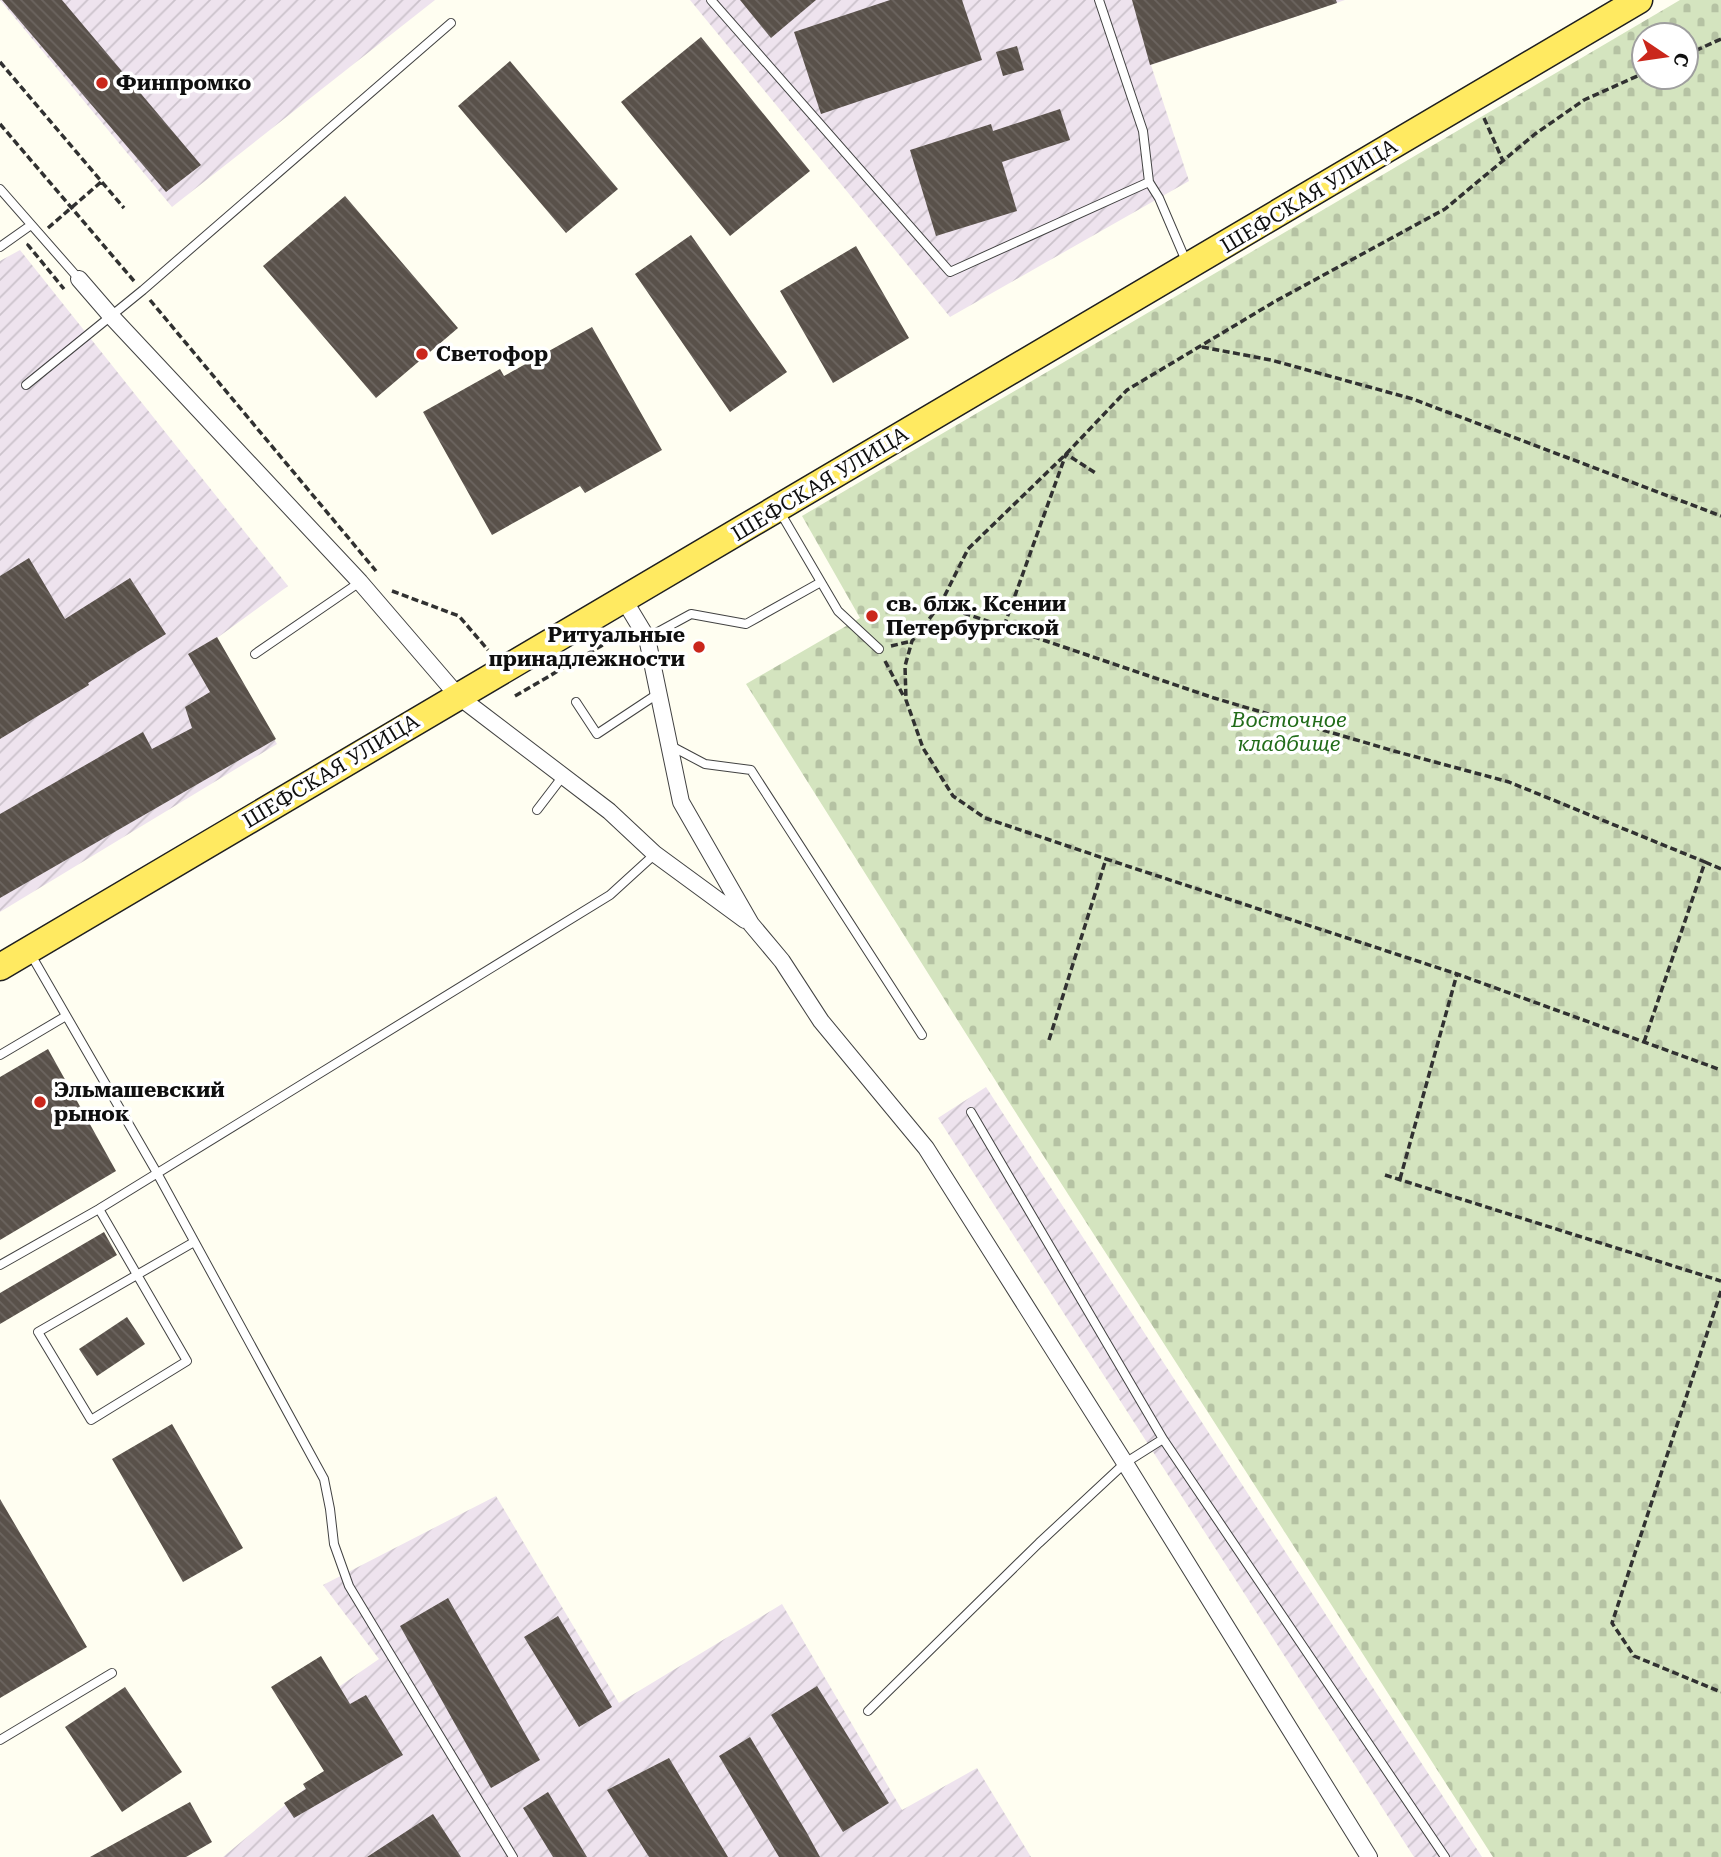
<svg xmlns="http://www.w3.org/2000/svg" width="1721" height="1857" viewBox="0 0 1721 1857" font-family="'Roboto Serif',serif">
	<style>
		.industrial { fill: url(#industrial-furrows) }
		.cemetery { fill: url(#cemetery-stones); fill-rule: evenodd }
		.building { fill: url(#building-back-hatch) }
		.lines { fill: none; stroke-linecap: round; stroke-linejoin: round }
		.lane-casing { stroke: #424242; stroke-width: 10 }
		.street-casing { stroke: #424242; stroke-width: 18 }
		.primary-casing { stroke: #202020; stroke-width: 29 }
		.path { stroke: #313131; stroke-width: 3.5; stroke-dasharray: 7 3.5; stroke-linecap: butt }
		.lane { stroke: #fff; stroke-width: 8 }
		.street { stroke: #fff; stroke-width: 16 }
		.primary { stroke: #ffea61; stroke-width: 26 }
		.poi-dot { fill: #ca271c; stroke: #fff; stroke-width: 2.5 }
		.labels { text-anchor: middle; stroke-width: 7; stroke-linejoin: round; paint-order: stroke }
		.poi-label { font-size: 21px; font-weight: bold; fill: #0f0f0f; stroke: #fff; text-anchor: start }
		.street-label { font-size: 21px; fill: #0f0f0f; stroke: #fff }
		.park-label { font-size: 21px; font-style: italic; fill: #226c1a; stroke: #fff }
	</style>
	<defs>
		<pattern id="industrial-furrows" width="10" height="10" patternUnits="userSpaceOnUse" patternTransform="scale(1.75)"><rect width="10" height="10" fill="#eee3ee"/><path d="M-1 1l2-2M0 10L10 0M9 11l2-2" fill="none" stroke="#cbc2cb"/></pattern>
		<pattern id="cemetery-stones" width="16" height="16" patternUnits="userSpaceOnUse" patternTransform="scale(1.75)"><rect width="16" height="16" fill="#d4e4bf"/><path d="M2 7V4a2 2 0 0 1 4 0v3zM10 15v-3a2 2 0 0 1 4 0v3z" fill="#b5c2a3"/></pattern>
		<pattern id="building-back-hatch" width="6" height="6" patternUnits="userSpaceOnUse" patternTransform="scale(1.75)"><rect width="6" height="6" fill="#59514a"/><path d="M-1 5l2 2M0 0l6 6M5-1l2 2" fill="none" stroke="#6c6560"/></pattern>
	</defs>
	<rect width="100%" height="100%" fill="#fffef1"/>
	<path class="industrial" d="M0,0H435L172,207Z
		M690,0H1345L1151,65L1189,181L950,317Z
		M20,250L288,586L217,638L277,744L0,912V261Z
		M986,1087L1482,1857H1414L938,1118Z
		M496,1496L619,1703L782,1604L902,1810L977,1768L1031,1857H223L327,1770L301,1713L379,1659L323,1585Z"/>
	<path class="cemetery" d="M1680,0H1721V1857H1493L1009,1102L746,684L860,618L802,516ZM1644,35H1686V77H1644Z"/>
	<path class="building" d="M2,0H62L201,165L166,192Z
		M740,0H816L771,38Z
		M890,0H962L982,60L821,114L794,32Z
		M1132,0H1336L1337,3L1150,65Z
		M701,37L810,171L730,236L621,102Z
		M1017,46L1024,70L1003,76L996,52Z
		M510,61L618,189L566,233L458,106Z
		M1060,109L1070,140L1002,162L1017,211L936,236L910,150L991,124L993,131Z
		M345,196L458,328L376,398L263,266Z
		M691,235L787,372L730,412L635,274Z
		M856,246L909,338L833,383L780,291Z
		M592,327L662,450L585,493L580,486L492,535L423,412L500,369L504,376Z
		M29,558L65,619L130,578L166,634L88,683L89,685L0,739V576Z
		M217,637L276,739L0,898V814L143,732L152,749L192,728L185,707L210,692L188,654Z
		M48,1049L116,1171L0,1240V1077Z
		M104,1232L117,1255L0,1324V1293Z
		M127,1317L145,1344L97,1376L79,1349Z
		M172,1424L243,1548L183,1582L112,1459Z
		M0,1499L87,1647L0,1698Z
		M448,1598L540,1760L491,1788L400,1626Z
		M558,1616L612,1707L579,1727L524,1637Z
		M321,1656L350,1704L366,1695L403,1755L294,1818L284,1803L306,1789L303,1784L324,1771L271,1687Z
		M817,1686L889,1803L843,1832L771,1715Z
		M125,1687L182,1772L122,1812L65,1727Z
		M750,1737L807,1833L820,1857H779L719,1756Z
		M669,1758L728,1857H649L607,1790Z
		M548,1792L587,1857H553L523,1808Z
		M190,1802L212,1842L186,1857H90Z
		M433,1814L461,1857H367Z"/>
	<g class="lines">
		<defs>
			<path id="lane" d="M711,0L950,272L1149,182L1159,198L1186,261
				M1099,0L1143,131L1149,182
				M0,189L79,279
				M0,247L31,225
				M26,385L143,290L451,23
				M780,512L821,582
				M647,638L691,614L746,624L821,582L838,611L879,649
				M255,654L360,582
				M576,702L597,734L659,693
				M671,746L705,764L751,770L922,1035
				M537,810L563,776
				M30,953L157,1173L324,1479L330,1509L334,1544L349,1586L513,1857
				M0,1055L66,1016
				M971,1112L1163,1439L1445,1857
				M99,1209L187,1361L91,1420L38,1332L194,1242
				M0,1265L99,1209L610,895L655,854
				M868,1711L1039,1543L1125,1463L1163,1439
				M0,1740L112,1673"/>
			<path id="street" d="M79,279L111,316L360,582L458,696L609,811L655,854L745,920
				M624,600L647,638L681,802L751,924L782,961L821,1021L926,1148L1125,1463L1369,1857"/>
			<path id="primary" d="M0,967L1639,0"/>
		</defs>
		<use href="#lane" class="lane-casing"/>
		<use href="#street" class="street-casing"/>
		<use href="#primary" class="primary-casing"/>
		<path class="path" d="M1686,55L1721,39
			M0,62L124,208
			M1484,118L1503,161
			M0,124L134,281
			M48,228L101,182
			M29,244L28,245L64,289
			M150,300L376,571
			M1202,347L1271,360L1413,399L1721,516
			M392,591L459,616L488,650
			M940,605L912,641L905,666L906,700L923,748L953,796L985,818L1106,859
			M1004,626L1066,454L1097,474
			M891,646L912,641
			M885,661L904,697
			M515,696L625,632
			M1705,862L1721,869
			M1049,1040L1106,859L1457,974L1721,1070
			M1644,1042L1705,862L1509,782L1394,751L1214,698L940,605L968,549L1066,454L1127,390L1274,302L1445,209L1535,134L1584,100L1644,73
			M1385,1175L1721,1281
			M1400,1179L1457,974
			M1721,1291L1612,1623L1634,1656L1721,1692"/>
		<use href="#lane" class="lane"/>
		<use href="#street" class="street"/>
		<use href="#primary" class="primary"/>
	</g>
	<g class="poi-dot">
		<circle cx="102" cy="83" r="7"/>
		<circle cx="422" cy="354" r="7"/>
		<circle cx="872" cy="616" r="7"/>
		<circle cx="699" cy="647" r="7"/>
		<circle cx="40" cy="1102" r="7"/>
	</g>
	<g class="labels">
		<g class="poi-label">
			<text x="116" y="90">Финпромко</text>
			<text x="436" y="361">Светофор</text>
			<text x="886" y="611">св. блж. Ксении<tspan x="886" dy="24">Петербургской</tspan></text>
			<text x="685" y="642" text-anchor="end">Ритуальные<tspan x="685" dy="24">принадлежности</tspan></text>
			<text x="54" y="1097">Эльмашевский<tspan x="54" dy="24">рынок</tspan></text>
		</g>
		<g class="street-label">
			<text transform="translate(1309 196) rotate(-31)" y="7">ШЕФСКАЯ УЛИЦА</text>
			<text transform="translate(820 484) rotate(-31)" y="7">ШЕФСКАЯ УЛИЦА</text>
			<text transform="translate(331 771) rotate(-31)" y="7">ШЕФСКАЯ УЛИЦА</text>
		</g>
		<g class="park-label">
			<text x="1289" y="727">Восточное<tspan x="1289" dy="24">кладбище</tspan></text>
		</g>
	</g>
	<g transform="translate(1665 56) rotate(103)"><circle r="33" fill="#ffffff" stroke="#9f9f9f" stroke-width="2"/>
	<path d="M0-5L12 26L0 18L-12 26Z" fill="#ca271c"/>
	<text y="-10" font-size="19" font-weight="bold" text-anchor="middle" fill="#0f0f0f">С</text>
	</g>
</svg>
